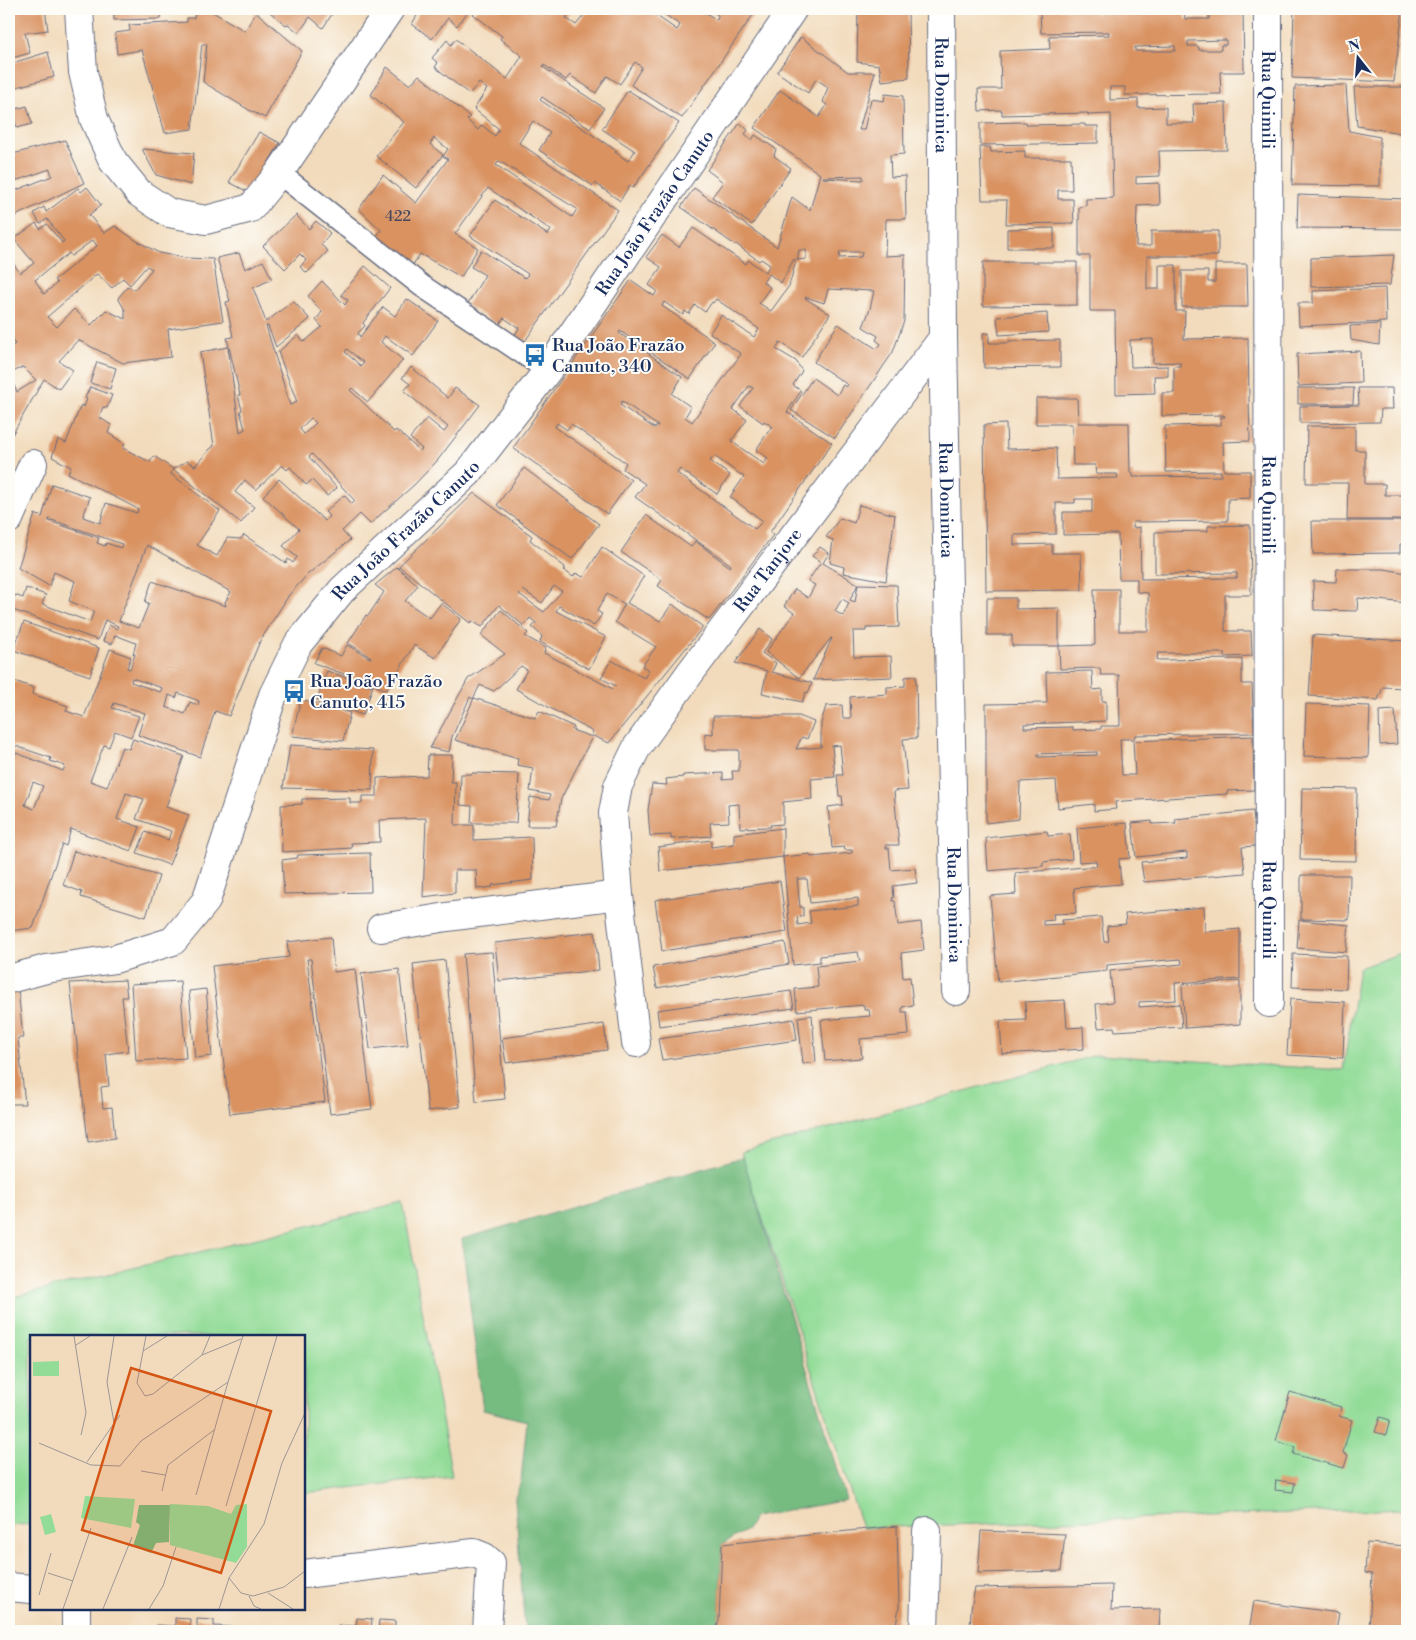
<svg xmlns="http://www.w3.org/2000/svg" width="1416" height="1640" viewBox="0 0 1416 1640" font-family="'Libre Bodoni',serif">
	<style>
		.green { fill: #93dc98; stroke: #57867b }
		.forest { fill: #76bc80; stroke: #48766f }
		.building { fill: #d99260; fill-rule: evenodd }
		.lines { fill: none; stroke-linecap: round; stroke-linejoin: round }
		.lane-casing { stroke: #666b7f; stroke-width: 24 }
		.street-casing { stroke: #666b7f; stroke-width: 30 }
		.lane { stroke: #fff; stroke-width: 21 }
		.street { stroke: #fff; stroke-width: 28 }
		.labels { text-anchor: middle; stroke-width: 4; stroke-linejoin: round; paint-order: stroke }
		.number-label { font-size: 15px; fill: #4a485e }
		.street-label { font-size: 18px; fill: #1b2f5e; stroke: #fdfcf7 }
		.poi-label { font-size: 18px; fill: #1b2f5e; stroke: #fdfcf7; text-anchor: start }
		.inset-road { fill: none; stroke: #9c9696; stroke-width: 1 }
		.view { fill: #d45514; fill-opacity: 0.15; stroke: #d45514; stroke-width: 2.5 }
		.inset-edge { fill: none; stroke: #1b2f5e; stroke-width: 2.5 }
	</style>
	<rect width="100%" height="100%" fill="#fdfcf7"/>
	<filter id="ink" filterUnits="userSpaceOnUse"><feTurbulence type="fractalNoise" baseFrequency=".02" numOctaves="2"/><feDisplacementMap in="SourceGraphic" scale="10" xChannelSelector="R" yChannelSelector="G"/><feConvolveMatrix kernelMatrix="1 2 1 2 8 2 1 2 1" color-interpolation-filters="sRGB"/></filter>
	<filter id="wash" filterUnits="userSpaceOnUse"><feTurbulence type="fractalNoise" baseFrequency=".0096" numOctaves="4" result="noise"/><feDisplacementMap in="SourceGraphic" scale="20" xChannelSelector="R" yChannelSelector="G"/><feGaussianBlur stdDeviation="1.12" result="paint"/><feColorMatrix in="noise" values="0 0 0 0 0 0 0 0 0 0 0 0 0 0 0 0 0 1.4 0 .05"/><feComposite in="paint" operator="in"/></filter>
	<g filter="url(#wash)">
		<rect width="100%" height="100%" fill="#f2dbbc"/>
		<path class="green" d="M1407,951V1509L862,1528L741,1152L1097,1055L1343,1070L1359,968Z
			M403,1203L452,1476L304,1493V1336H31V1524L9,1526V1298Z"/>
		<path class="forest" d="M743,1157L846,1500L754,1517L747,1530L722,1544L719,1621L715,1631H525L515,1498L521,1481L527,1421L483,1410L462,1239Z"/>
		<g id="blocks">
			<path class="building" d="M9,9H45L48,30L25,33L30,53L9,59Z
				M114,9H162L161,19L114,20Z
				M196,9H212L211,11L245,31L256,12L302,51L265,118L249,110L203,82L207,44H202L192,129L165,133L142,50L117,54L115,33L130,31L129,25L187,22V18H194Z
				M266,9H331L334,11L323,28L310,17L299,33L288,24L286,25Z
				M421,9H470L457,26L448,18L432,39L412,24Z
				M477,9H564L569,13L566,18L576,25L589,9H649L648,10L677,30L680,25L661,12L663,9H693L697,11L700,9L717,20L718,15L708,9H757L682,118L631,85L642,67L635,62L620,84L607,76L596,93L570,75L566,80L544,65L543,67L604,108L590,129L542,97L540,100L617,151L615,152L628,161L635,151L602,129L628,90L679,123L633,188L629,186L620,201L595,183L593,186L539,150L550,133L533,121L519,143L618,210L525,341L515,335L519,328L504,318L499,325L467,305L485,275L471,267L481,250L525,278L528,274L470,236L495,200L548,235L551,230L488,188L455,234L478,248L461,277L420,254L410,269L375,239L381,230L359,209L383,175L416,203L448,159L443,156L448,149L434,138L430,144L443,155L416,188L376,156L404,122L371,95L387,67L410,85L419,75L470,117L467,120L478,130L482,125L495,136L499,129L474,109L487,89L479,83L469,94L435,67L438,63L432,58L447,40L451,45L456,39L507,79L522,56L500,39L502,36L473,14ZM499,161L577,209L572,217L496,165Z
				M858,9H908L909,78L882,81L879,65L857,62Z
				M1040,9H1096V13H1108V9H1184L1185,19H1209V9H1243L1244,72H1220L1221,94L1125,95V87H1110V100L1138,99V108L1166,107V123H1194L1193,104L1226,103L1227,150L1159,151L1160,176L1136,177V184L1159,183L1160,205L1137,206L1136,246H1151V231H1218V256H1147V289H1159V265H1176V311H1185L1184,339L1248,338L1249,398L1250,441L1223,442L1224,471H1250V498L1228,499V521L1133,522V528L1140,527L1141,579L1237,578V573L1155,574V532L1208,531V526L1250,525L1251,595H1225V631H1251L1252,656L1225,657V653H1158L1157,660L1242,659V684H1252L1254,733L1135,735L1134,739H1120L1122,775H1135L1133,741L1253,736L1254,790L1227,791V794L1124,801L1115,802L1116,809L1094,811V804L1058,808L1056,780L1020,782L1019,819L986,823V704L1047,703L1046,672L1092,671L1093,690L1102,689V701H1106V721L1024,724V728L1073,727V730L1101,729V726H1120L1119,675H1101L1100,668L1060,669L1059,646H1012V635H987V598H1016V609L1059,608V646L1095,645L1094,589H1119V631H1148V593L1137,592V579H1119L1118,534L1063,535V512H1092V499H1075V503H1056V534L1014,535V545L1052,544V553H1081L1082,590L986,591L984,425L1006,424L1007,449L1056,448L1057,479L1118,478L1117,474H1096L1095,465H1073L1072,424H1036V398H1077L1078,423H1129L1130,473H1133V477L1221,476V471L1166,472L1165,426L1221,425V417H1225L1224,415L1162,416V393H1174V366H1180V362L1153,363V339L1130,340L1131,367L1168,366V376H1154L1155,393L1116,394L1115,311H1090V256H1079V207L1086,206V199L1113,198L1111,114L1088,115V113L1002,115V110L979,111L978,89H1001L1000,51L1050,49L1049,36L1109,35V32L1041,33ZM1226,40V45H1221V50H1199L1198,46H1188V41ZM1175,46V51H1135V47ZM1097,752V755L1038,757V754Z
				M1294,9H1403L1394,82L1292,78Z
				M801,37L848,72H875L859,130H864L871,99L884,101L885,94L903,96L904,154L890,155L891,177L905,176L906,219H886L885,256L905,255L904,321L893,352L835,438L791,410L813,378L837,395L843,385L846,387L848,385L814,362L838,324L877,349L881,344L876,340L878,336L863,327L870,309L874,291L828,289L824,303L806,297L805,298L830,314L802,357L780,342L776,349L796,361L802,371L793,385L801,391L787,412L832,443L770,532L773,535L709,620L658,586L662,580L621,552L646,515L691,547L695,541L730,567L731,565L635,497L645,484L623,469L626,463L571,424L567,430L557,423L555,427L631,480L607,514L513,448L631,280L654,296L657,291L649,285L661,267L646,257L662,235L679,247L693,228L746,264L748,260L765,272L770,265L761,259L759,261L736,244L735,245L681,207L694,188L777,247L792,197L810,210L820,174L754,128L780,90L819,117L827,105L823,102L828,87L816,79L808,93L777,72ZM863,176V180L823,178V177ZM799,250H806V259L797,260ZM840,252H862L861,257L839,258ZM794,259L796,261L789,286L771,311L759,303L770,287L763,282L769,274L781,283ZM716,299L759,329L754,337L721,315L710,333L741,354L692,422L685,417L691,407L672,394L682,377L619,333L620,331L690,379L715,342L662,306L664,302L683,315L685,311L689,314L695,305L705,312L712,302L713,303ZM749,386L753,388L740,406L763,423L764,421L772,426L756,450L768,458L764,464L731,441L747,420L733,409ZM622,401L658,426L654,428L620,405ZM714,456L744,477L730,497L763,521L755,529L677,473L680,469L717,494L730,475L710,461Z
				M48,52L54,77L9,89V64Z
				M1346,85L1349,131L1380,137V186L1292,185L1295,86Z
				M1354,87H1407V134L1357,126Z
				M27,106L32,124L17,128L12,110Z
				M1026,122L1027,125L1085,124V126H1098V143L980,145V123Z
				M740,123L748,130L745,134L752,140L755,135L776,149L774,156L791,168L752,225L712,197L723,182L707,170Z
				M259,132L280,143L250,193L229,182Z
				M65,140L84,183L9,219V193L52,176L50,169L9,183V155Z
				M980,147H990L991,152L1025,151V158H1071L1072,190H1058V199H1073L1074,223L1006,224L1007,200H982Z
				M142,149L194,153L191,185L156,175Z
				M87,187L101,205L89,215L104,233L115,226L137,241L159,253L185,258L213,259L223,321L168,329L171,357L123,363L78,340L59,361L73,370L59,389L44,379L9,440V348L15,344L9,336V257L20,273L34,263L14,239L36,223L40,229L47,224L62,243L64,241L47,219L40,224L34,213L44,207L46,212L78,188L81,192ZM93,240L97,246L54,280L57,283L44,294L35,280L69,253L71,256ZM147,266L152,269L134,290L128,286L118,298L125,310V319L106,310L91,325L74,309L57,327L47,317L97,274L112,288L123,278L130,285ZM23,367L36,380L17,392L9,374Z
				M1298,195L1407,199V229L1297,228Z
				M296,215L309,229L316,221L330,233L321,245L328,251L307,273L300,267L306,260L300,254L285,269L263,246Z
				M1054,228V248H1007V229Z
				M239,253L245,269L263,261L272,279L253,288L266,322L293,301L310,319L276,347L268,326H266L290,405L297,402L278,352L298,335L304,342L322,327L316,320L322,312L308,296L322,281L345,305L348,300L341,295L365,266L390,288L363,323L365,326L358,333L360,337L383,307L395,316L407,299L438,321L413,356L385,336L381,342L403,360L368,402L352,388L350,390L394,432L396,430L420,451L422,449L410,438L427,418L444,432L448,427L404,391L410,384L402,378L411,367L448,398L455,388L480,405L437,461L414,485L370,524L360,514L342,531L350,540L308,574L289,595L260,641L229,716L215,711L200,757L138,735L145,713L114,703L112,708L139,716L131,737L115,731L109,747L104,745L90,781L107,787L122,747L129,749L133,739L184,756L166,807L189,815L169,865L137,853L145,832L168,840L171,831L136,819L144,799L126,793L117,819L140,827L131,851L71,829L66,846L62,844L33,928L9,931V679L34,688L32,694L68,706L66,711L84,717L110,649L131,657L127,668L130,669L135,654H133L136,643L115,635L112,644L103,641L109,625L117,629L118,626L105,620L98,640L10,609L15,595L23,598L26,588L46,595L42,604L90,622L94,611L69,601L75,581L54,572L49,586L18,568L35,514L42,517L52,484L90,497L83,517L100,523L106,503L137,513L138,509L68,473L71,467L52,457L58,439L66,443L81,405L84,407L87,399L85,398L90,387L112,395L107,408L103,407L99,417L111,425L108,433L125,444L123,448L150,462L154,456L173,469L171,474L220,511L197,545L217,556L227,538L241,539L244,535L286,563L288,559L293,563L297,557L283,546L299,529L263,496L279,479L325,521L329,516L325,512L344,495L352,504L355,501L312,454L309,457L337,488L327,496L312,480L306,485L290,467L287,470L282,465L256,490L245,480L235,492L254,507L241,523L173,469L187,461L195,466L210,449L214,446L200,352L228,347L240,432L245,429L240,411L242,410L238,395H240L227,338L233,337L226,302L230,301L217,258ZM347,349L364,363L361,366L345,352ZM311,418L316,423L304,434L300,429ZM49,519L122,544L121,548L106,543L105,546L97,543L99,538L49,521ZM147,545L231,592L225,602L226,606L152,581L145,602L149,603L139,628L119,621ZM132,678L162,688L160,692L131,682ZM178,693L199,701L198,705L190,702L185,714L166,707L169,695L176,698ZM13,745L51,758L50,761L65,766L63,771L11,751ZM33,782L43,786L34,809L25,805Z
				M1394,255L1390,285L1311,287V258Z
				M983,262H1077V305L983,306Z
				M1215,264H1247L1248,307H1182V271H1208V282H1215Z
				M1385,288L1386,322L1299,326L1298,303H1313V291Z
				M1047,313L1048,332L999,335L997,317Z
				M1380,324L1379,345L1351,340L1350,326Z
				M983,333H989V343H1009V341L1060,340V367L984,368Z
				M1360,351L1361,383L1298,386L1297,354Z
				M97,362L116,368L110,389L90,383Z
				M1298,388H1354L1353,404H1298Z
				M1358,388H1392L1393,409H1381L1380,422L1300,423V406L1359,405Z
				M1307,426H1355V450H1365V484H1385V495H1407V520H1347L1348,483H1306Z
				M524,468L599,524L572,559L497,505Z
				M474,493L532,536L530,540L565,567L564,570L573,577L576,573L583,577L602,547L644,576L627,603L660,621L672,604L703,627L609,743L591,735L593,732L516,689L527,670L521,666L494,691L480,685L473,699L470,697L452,737L449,752L430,748L468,679L505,654L481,635L501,610L528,633L525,636L546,648L544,653L613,689L616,686L601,678L611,660L644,678L649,670L642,666L656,647L615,622L625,604L607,594L597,611L602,614L594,626L559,606L556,611L606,637L589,669L540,642L542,636L532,627L536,623L530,618L524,626L499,605L482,627L472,621L470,623L399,566ZM554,586L562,591L544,612L519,594L523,590L542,603Z
				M859,505L895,515L886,581L843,573L844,567L830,563L833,540L826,537L840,518L854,523Z
				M1312,521H1407V544H1400V553L1313,554Z
				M820,547L829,553L823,563L858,584L850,600L855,602L858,584L897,585L899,627L866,628V631H853L854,657L891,656L892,677L813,680L832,638H831L799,678L766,652L794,613L784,606L795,589L808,598L815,585L808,581L821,562L812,556ZM842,599L849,603L843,616L835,611Z
				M397,567L418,585L405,601L430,618L441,603L461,619L435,658L414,645L387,690L314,663L322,648L341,656L347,645L370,658L371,657L348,643L366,615L368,616L384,592L375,585Z
				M1337,569H1384L1407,573V603L1358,598L1357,611L1314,610L1313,581L1336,582Z
				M24,622L99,648L90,676L13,650Z
				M760,629L772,639L762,653L776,663L772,672L812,683L808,693L806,692L802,702L762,693L767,671L735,663Z
				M1313,635L1407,641L1406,688L1383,687L1378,700L1309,696Z
				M327,671L373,686L363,715L317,700Z
				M916,676L917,738L903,739L908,790L894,791L899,845H886V848H889L891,870L915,868L917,883L893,886L894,898H892L893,901H895L898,925L921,922L924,950L901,953L903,978L910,977L913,1005L902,1007V1012H907L909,1035L860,1039L862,1058L825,1061L821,1020L870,1016L869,1010H864V1005L797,1011L795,989L818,987L816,966L860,961L858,952L820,956V962L793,965L783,857L660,871L658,847L711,840V847L734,844V834L783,828V857L810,854L811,857L852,853V850H845L844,847L832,848L828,807L843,805L842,796H839L837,775H843L840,745L832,746L835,777L811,779L812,799L783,802V824L770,825L771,827L740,828L739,804L728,805L729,822L710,823L711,836L671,839V835L650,836L648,810L652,784L667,785L666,779L683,777V775L723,773V780L733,779L732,771H739V750H705V733L713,734V716H799L814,722L807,739L802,737L796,749L821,747V723L826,706L842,705L843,718H851L850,697L887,694V687L905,686V677ZM797,879H807L810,903L858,898V906L809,911L811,923L798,925L797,917L803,916V907H800Z
				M474,698L535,718L539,711L574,727L572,730L592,737L561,799L556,826H527L530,797L549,800L550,795L530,791L533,768L517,765L518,759L455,740Z
				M301,699L350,713L343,741L292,736Z
				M1306,704L1370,706L1368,758L1304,756Z
				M1395,710L1397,744L1380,745L1379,711Z
				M290,745L373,750L372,790L283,788Z
				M428,755H452L451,782H456L455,825H474V840L532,837L533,880L492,885L493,887L477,889L476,870H455V893L423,897L426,818L379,820L380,842L351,843L352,848L282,852L281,805L302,804V799L350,798V803H362V796H377V778L427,776Z
				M472,773L519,774L516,823H471L472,806L460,805L461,774H472Z
				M1302,788L1357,789L1356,861L1300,860Z
				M1253,811L1256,846L1242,847L1245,873L1144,882L1141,862L1187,858V852L1136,857L1132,823L1152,821V824L1176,823L1175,819Z
				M1127,823L1130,858L1119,859L1121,884L1074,888L1076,913L1053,914L1054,920L1043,921V925L1063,924L1062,920L1101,917L1104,942L1109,941L1107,926L1126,924L1125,914L1204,907L1205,932L1240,929V979L1175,983L1176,1000L1139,1002V1007L1180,1004L1182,1027L1115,1031L1114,1027L1098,1028L1096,1004L1113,1002L1110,971L1182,964L1181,959L1107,965V971L998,982L990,896L1016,894L1015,873L1097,866L1096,861L1079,862L1077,828Z
				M1047,831L1048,836L1070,834L1072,859L1043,862V866L988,871L986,838Z
				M74,851L159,876L146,917L81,897L82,892L63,885Z
				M370,853L371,892L284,894L282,860L297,858L298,855Z
				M1301,875H1350L1349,920L1301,919Z
				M780,881L787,932L662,951L655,900Z
				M1299,920L1349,925L1346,952L1297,948Z
				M595,932L599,970L499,981L495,943Z
				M331,937L334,972L355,969L372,1109L330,1114L311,959H307L325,1102L230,1114L212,966L289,957L287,942Z
				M785,942L789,964L657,988L653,967Z
				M492,952L505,1099L476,1102L463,954Z
				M1293,954L1347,956L1346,989L1292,987Z
				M445,960L460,1107L428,1111L413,964Z
				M399,969L408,1045L370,1049L361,974Z
				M125,980L127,997H122L128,1051L106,1054L109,1086L101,1087L103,1108L112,1107L115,1138L88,1142L70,983Z
				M180,981L186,1058L136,1061L131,984Z
				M1240,981V1024L1185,1028L1182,985Z
				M18,988L23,1038H18L25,1104H9V990Z
				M206,989L212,1056L195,1058L189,991Z
				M791,991L794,1008L659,1026L657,1010Z
				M1290,999L1345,1002L1343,1058L1287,1055Z
				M1065,1000L1067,1028L1083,1027L1084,1049L1002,1054L1000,1021L1026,1020L1025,1002Z
				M812,1015L816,1062L803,1064L798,1017Z
				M794,1019L797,1040L662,1060L658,1039Z
				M604,1024L607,1050L506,1063L502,1038Z
				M1290,1392L1341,1407L1339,1416L1352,1420L1343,1453L1348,1455L1344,1468L1293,1454L1295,1447L1276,1441Z
				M1380,1417L1390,1420L1386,1435L1375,1432Z
				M1276,1480L1295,1483L1293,1492L1275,1490Z
				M897,1526L899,1607L895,1631H715L719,1621L722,1544Z
				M981,1531L1065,1534L1061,1571L978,1573Z
				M1367,1543L1407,1546V1631H1369L1372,1574L1365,1573Z
				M1112,1585L1111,1610L1160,1609L1159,1631H970L971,1609L975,1588Z
				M1254,1601L1339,1613L1336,1631H1249Z
				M175,1618L190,1619V1631H156V1625L175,1626Z
				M357,1618L372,1619L371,1631H337L338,1625L356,1626Z
				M197,1619L214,1620V1626L231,1627V1631H197Z
				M379,1620L395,1621V1627L412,1628V1631H378Z"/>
		</g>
	</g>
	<g filter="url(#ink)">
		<use href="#blocks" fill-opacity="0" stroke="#666b7f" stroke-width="1"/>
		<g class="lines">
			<defs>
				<path id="lane" d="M279,173L422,286L548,370"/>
				<g id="street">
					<path d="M79,9L83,72L94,119L113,161L139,193L169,213L206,220L251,208L279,173L390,9"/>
					<path id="s1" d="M941,9L943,338L956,991"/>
					<path id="s2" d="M1268,9L1269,1003"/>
					<path d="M9,519L33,464"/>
					<path d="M381,928L447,917L619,895"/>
					<path id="s3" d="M9,979L46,969L115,959L173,941L206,901L273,695L298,644L342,590L468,473L548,370L793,9"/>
					<path id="s4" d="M636,1043L619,895L613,813L618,786L637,747L690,673L943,338"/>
					<path d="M304,1574L474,1553L484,1557L491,1563L487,1631"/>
					<path d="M9,1587L31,1589"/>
					<path d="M76,1631V1609"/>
					<path d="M924,1631L927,1531"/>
				</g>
			</defs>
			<use href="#lane" class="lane-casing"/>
			<use href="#street" class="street-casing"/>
			<use href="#lane" class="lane"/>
			<use href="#street" class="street"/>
		</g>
	</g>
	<defs>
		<symbol id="bus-bare" viewBox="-9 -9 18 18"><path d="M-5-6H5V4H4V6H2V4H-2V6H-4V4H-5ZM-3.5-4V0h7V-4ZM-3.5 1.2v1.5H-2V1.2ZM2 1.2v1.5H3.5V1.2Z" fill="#1f6fb2" stroke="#fdfcf7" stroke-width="2.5" paint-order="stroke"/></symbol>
	</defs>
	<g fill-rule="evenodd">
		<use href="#bus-bare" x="519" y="339" width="32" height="32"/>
		<use href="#bus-bare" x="278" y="675" width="32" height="32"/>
	</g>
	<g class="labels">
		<g class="number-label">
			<text x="398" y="221">422</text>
		</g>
		<g class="street-label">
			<text dy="6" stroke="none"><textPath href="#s1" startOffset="86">Rua Dominica</textPath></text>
			<text dy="6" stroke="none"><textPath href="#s2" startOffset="91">Rua Quimili</textPath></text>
			<text dy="6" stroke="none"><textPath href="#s3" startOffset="1056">Rua João Frazão Canuto</textPath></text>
			<text dy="6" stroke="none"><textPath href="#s1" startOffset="491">Rua Dominica</textPath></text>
			<text dy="6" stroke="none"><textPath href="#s2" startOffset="496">Rua Quimili</textPath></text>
			<text dy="6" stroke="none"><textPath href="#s3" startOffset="651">Rua João Frazão Canuto</textPath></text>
			<text dy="6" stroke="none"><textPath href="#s4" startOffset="522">Rua Tanjore</textPath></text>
			<text dy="6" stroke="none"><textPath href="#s1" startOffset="896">Rua Dominica</textPath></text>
			<text dy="6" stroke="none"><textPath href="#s2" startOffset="901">Rua Quimili</textPath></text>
		</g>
		<g class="poi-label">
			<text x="552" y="351">Rua João Frazão<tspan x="552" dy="21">Canuto, 340</tspan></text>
			<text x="310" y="687">Rua João Frazão<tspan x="310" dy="21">Canuto, 415</tspan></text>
		</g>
	</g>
	<g transform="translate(30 1335)">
		<rect width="275" height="275" fill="#f2dbbc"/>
		<path d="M29,26V41H3V27ZM55,161L105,164L101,193L51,183ZM140,169L178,171L201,179L206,170L217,169V212L206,228L140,210ZM21,179L26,197L15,200L10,182Z" fill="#93dc98"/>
		<path d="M109,170H140L139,207L126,208L121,218L103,211L110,190L106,187Z" fill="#76bc80"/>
		<path class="inset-road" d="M44,1L56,78L51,100M116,1L107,48L115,61L123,59L172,20L211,4M46,10L60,1M113,16L137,1M172,20L180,1M84,88L77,47L84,1M9,108L61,130L90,131L111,106L198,47L213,1M57,127L90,80M111,136L135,140M132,156L138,130L184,95M166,160L198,47M196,171L247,1M18,238L43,246M199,243L211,258L223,261L254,252L275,236M238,258L263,274M9,260L21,218M219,261L224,271L231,274M33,274L61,193M73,274L102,202M119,274L133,251L146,212M189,274L199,243L234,189L252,128L275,78"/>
		<path class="view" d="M101,33L241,76L191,238L52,195Z"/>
		<rect width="275" height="275" class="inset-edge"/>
	</g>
	<rect width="1416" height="1640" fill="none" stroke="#fdfcf7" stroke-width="30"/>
	<g transform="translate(1358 58) rotate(343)" stroke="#fdfcf7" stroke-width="4" paint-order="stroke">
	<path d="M0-4L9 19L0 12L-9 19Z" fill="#1b2f5e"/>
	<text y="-8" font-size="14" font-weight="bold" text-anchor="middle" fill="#1b2f5e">N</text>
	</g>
</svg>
